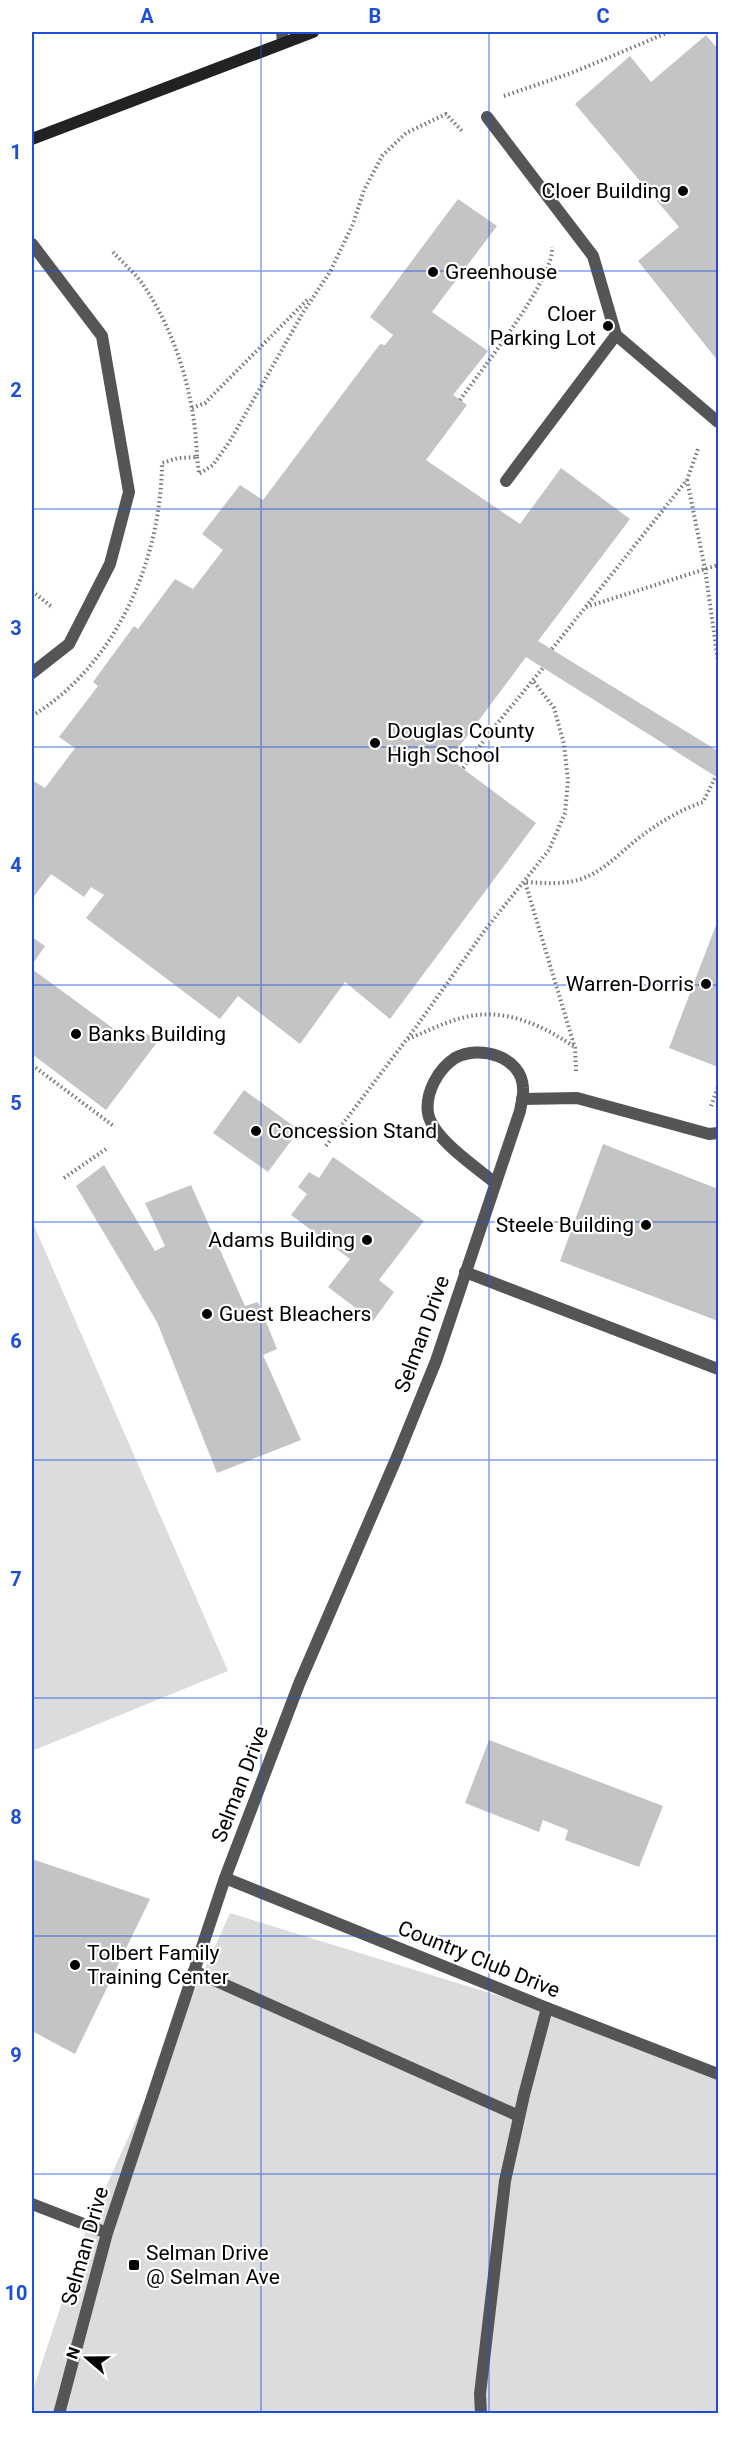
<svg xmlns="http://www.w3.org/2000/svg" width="750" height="2445" viewBox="0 0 750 2445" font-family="Roboto,sans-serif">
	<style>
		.green { fill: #dcdcdc }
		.building { fill: #c4c4c4 }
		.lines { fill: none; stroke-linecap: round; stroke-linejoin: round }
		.path { stroke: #777; stroke-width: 4; stroke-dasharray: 1.5 3; stroke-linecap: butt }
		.service { stroke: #555; stroke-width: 12 }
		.minor { stroke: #555; stroke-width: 12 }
		.secondary { stroke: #222; stroke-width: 12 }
		.grid { fill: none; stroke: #1d4ed8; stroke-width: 1.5; stroke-opacity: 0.55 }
		.poi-dot { fill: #000; stroke: #fff; stroke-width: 2 }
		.labels { text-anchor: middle; stroke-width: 4.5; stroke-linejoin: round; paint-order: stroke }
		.poi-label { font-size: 21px; fill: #000; stroke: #fff; text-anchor: start }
		.street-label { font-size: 21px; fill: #000; stroke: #fff }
		.neatline { fill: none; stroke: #1d4ed8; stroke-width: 2 }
		.grid-label { font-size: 20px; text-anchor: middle; font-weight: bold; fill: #1d4ed8 }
	</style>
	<rect width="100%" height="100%" fill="#fff"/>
	<path class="green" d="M32,1221L228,1671L32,1751Z
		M230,1913L590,2024L718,2077V2413L32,2414V2393L85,2233Z"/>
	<path class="building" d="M706,35L718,49V361L638,261L679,227L575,104L630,56L651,82Z
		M458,199L497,226L432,312L488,351L453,395L467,405L426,460L520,524L561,468L630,519L538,641L718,751V778L526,657L450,759L536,823L390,1019L345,982L300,1044L238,996L220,1019L86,918L104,895L91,887L84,897L51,874L32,899V780L45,788L75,748L59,737L98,686L93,682L134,626L138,629L175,579L193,589L223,550L202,534L240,485L263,500L380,344L385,345L393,335L370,317Z
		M718,920V1067L669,1048Z
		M32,937L45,946L32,965Z
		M32,969L129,1040L138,1028L158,1041L106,1110L32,1054Z
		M244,1090L299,1130L268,1172L213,1133Z
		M603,1144L718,1189V1321L560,1261Z
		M333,1157L424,1221L379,1280L394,1292L373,1321L328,1287L350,1259L291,1215L307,1194L298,1187L309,1172L319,1178Z
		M104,1165L155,1251L165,1246L145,1203L191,1185L245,1306L258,1302L277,1349L263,1355L301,1440L217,1473L157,1322L76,1186Z
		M489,1740L663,1806L639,1867L565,1840L568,1830L543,1820L539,1832L465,1803Z
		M32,1859L150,1899L75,2054L32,2031Z"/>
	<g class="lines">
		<path class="path" d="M504,96L574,72L669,32
			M460,400C481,370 555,278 552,247
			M192,408L205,403L309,298
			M197,457L199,474L213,465L230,441L304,311L330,272L353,224L364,190L382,156L406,133L446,114L462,131
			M687,480L705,569L718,661
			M32,591L53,608
			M586,607L718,565
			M552,649L687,480L698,449
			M32,716C117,664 161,560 162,463L178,458L197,457C195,398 177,335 144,286C136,274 123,263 113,252
			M463,768L491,731L543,668
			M408,1039C428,1031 449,1020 470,1016C509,1009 543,1026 575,1047
			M32,1065L115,1127
			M576,1071L575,1048L525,882C544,883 563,885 581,879C602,872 618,855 635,841C655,825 679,810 703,802L716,776
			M711,1106L718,1087
			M326,1146L416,1027L485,930L549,850L565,813L568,781L564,744L554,708L534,682
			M64,1178L106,1149"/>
		<path class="service" d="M487,117L593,256L616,335L718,422
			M32,244L102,336L129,492L110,564L69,644L32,673
			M506,481L616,335
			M522,1099L577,1098L709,1134L718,1133
			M465,1272L718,1369
			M194,1971L519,2116
			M481,2414L480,2394L505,2181L524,2095L547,2008"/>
		<path class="minor" d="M282,32L283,43
			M225,1878L547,2008L718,2074
			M32,2204L107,2233
			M59,2414L107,2233L225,1878L299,1684L397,1457L436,1361L520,1111C521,1104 524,1095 523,1088C522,1057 480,1044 455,1058C438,1069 425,1093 428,1113C432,1138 476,1167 494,1182"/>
		<path class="secondary" d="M32,139L313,32"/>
	</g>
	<path class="grid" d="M261,32V2414M489,32V2414M32,271H718M32,509H718M32,747H718M32,985H718M32,1222H718M32,1460H718M32,1698H718M32,1936H718M32,2174H718"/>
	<g class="poi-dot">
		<circle cx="683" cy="191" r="6"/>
		<circle cx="433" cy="272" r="6"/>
		<circle cx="608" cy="326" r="6"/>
		<circle cx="375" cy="743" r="6"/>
		<circle cx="706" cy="984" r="6"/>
		<circle cx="76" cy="1034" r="6"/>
		<circle cx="256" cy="1131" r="6"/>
		<circle cx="646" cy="1225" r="6"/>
		<circle cx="367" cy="1240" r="6"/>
		<circle cx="207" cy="1314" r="6"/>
		<circle cx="75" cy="1965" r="6"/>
		<rect x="128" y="2259" width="12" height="12" rx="3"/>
	</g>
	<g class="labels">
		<g class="poi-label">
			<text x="671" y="198" text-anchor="end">Cloer Building</text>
			<text x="445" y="279">Greenhouse</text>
			<text x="596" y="321" text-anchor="end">Cloer<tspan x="596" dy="24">Parking Lot</tspan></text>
			<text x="387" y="738">Douglas County<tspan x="387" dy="24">High School</tspan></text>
			<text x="694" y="991" text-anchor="end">Warren-Dorris</text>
			<text x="88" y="1041">Banks Building</text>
			<text x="268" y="1138">Concession Stand</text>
			<text x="634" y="1232" text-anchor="end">Steele Building</text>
			<text x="355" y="1247" text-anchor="end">Adams Building</text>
			<text x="219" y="1321">Guest Bleachers</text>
			<text x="87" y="1960">Tolbert Family<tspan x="87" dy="24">Training Center</tspan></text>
			<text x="146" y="2260">Selman Drive<tspan x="146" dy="24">@ Selman Ave</tspan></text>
		</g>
		<g class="street-label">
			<text transform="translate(422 1334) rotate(-70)" y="7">Selman Drive</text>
			<text transform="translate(240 1784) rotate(-69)" y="7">Selman Drive</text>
			<text transform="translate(479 1959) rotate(22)" y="7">Country Club Drive</text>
			<text transform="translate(85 2246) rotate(-74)" y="7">Selman Drive</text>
		</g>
	</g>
	<rect width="750" height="2445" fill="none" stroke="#ffffff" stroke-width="66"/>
	<g transform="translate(87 2358) rotate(290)" stroke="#ffffff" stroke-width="4.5" paint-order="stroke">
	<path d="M0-4.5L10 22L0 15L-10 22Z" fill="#000000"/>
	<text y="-9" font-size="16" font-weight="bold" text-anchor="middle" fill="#000000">N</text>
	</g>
	<rect x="33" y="33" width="684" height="2379" class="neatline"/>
	<g class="grid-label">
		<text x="147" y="23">A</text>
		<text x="375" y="23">B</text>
		<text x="603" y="23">C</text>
		<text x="16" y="159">1</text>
		<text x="16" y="397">2</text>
		<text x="16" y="635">3</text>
		<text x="16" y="872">4</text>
		<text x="16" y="1110">5</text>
		<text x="16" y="1348">6</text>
		<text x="16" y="1586">7</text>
		<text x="16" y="1824">8</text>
		<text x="16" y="2062">9</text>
		<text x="16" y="2300">10</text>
	</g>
</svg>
